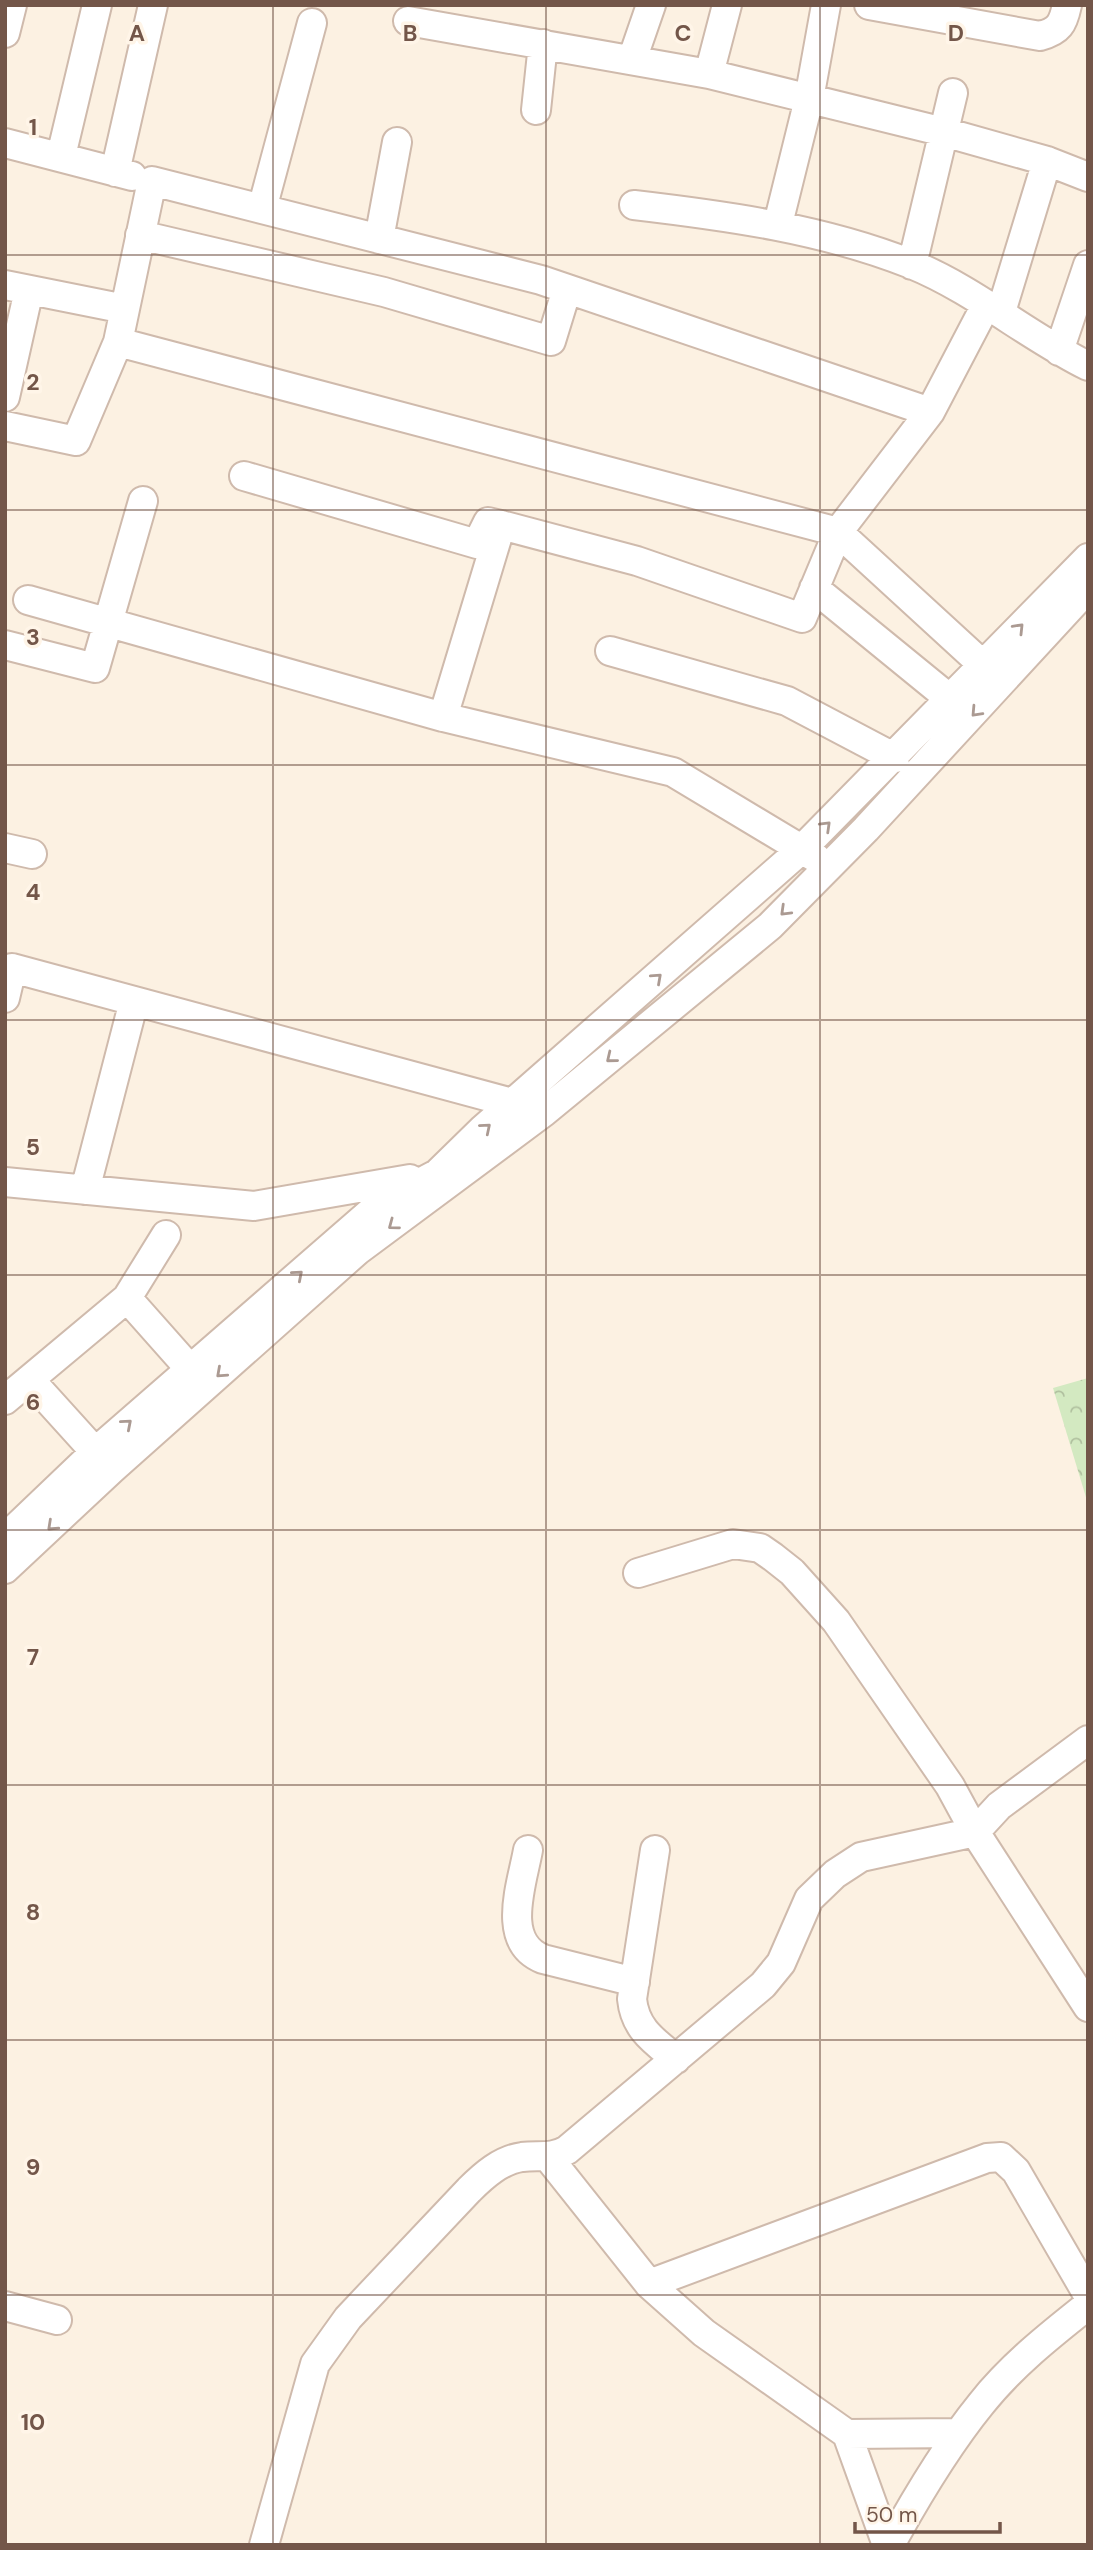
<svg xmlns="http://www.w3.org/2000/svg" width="1093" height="2550" viewBox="0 0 1093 2550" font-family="'DM Sans',sans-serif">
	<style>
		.park { fill: url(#park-crowns) }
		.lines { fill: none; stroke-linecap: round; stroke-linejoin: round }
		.minor-casing { stroke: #cfbaac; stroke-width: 32 }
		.minor { stroke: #fff; stroke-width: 28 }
		.oneway { stroke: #ab9a92 }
		.grid { fill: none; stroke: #735649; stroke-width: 2; stroke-opacity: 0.55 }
		.grid-label { font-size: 23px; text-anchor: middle; font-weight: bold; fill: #735649; stroke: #fff5e8; stroke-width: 7; stroke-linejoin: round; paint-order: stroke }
	</style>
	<defs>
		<pattern id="park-crowns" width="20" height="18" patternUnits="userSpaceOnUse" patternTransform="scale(1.75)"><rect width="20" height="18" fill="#d3e9c1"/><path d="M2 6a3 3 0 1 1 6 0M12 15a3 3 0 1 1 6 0" fill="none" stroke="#b0c09f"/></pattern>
	</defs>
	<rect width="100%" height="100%" fill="#fcf1e2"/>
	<path class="park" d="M1088,1378V1504L1053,1388Z"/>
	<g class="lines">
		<defs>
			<path id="minor" d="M869,5L1040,36C1059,31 1063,24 1067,5
				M408,21L709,74L944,132L1047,161L1088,177
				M5,33L12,5
				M632,60L651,5
				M709,74L727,5
				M536,110L543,44
				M5,143L132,176
				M61,156L97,5
				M115,172L153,5
				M634,205C728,216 823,229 911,264C975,290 1027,336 1088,366
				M262,209L312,23
				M778,224L809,99L826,5
				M140,235L384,292L551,341L567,289
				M379,239L397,142
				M912,265L953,93
				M5,285L125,309
				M1001,312L1047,161
				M1059,351L1088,265
				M5,397L29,290
				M930,412L986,305
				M5,426L76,441L118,342
				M244,476L477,544L488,522L501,525L637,561L802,618L838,532L930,412L541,280L152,181L118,342L838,532L983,665
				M814,588L950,699
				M28,600L443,717L673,772L816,858
				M5,645L95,668L143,501
				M610,651L787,701L895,758
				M443,717L501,525
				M5,848L32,854
				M5,998L12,968L527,1107
				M5,1182L254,1206L410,1179
				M85,1190L134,1001
				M127,1298L190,1369
				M31,1381L107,1465
				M5,1400L127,1298L166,1235
				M5,1538L94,1453L380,1204L437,1174L483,1129L803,848L1088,558
				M5,1569L112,1469L357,1251L544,1112L770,926L866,829L1088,588
				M638,1573L733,1544L760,1548L773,1557L792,1572L836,1621L950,1786L975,1832L1088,2007
				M528,1850C522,1884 500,1942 543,1959L635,1982
				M655,1850L632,1999C635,2029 654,2041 676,2059
				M548,2157L649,2284L704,2333L847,2434L959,2433
				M649,2284L987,2158L1001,2157L1016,2171L1088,2295
				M5,2306L57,2320
				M847,2434L887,2545
				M264,2545L315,2364L348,2318L469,2190C484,2175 501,2160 522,2157C539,2155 552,2159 567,2150L763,1985L781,1963L809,1899L835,1874L861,1857L975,1832L999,1806L1088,1740
				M890,2545C917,2496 946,2447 981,2404C1011,2366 1050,2335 1088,2305"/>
		</defs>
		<use href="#minor" class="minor-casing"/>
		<use href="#minor" class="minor"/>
	</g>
	<defs><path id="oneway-chevron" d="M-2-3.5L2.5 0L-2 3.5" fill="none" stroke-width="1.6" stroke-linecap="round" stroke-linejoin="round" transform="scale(1.75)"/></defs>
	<g class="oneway">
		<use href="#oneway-chevron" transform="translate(1019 628) rotate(-46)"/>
		<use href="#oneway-chevron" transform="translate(976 712) rotate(133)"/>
		<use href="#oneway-chevron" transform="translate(826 826) rotate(-44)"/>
		<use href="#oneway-chevron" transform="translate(785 911) rotate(136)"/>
		<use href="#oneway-chevron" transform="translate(657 978) rotate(-42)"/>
		<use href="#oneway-chevron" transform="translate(611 1058) rotate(141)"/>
		<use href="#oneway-chevron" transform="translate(486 1128) rotate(-40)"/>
		<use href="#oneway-chevron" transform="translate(393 1225) rotate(143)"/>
		<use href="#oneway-chevron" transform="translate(298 1275) rotate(-41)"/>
		<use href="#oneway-chevron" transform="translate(221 1373) rotate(138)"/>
		<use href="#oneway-chevron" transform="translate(127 1424) rotate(-41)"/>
		<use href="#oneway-chevron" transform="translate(52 1526) rotate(137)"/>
	</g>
	<path class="grid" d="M273,5V2545M546,5V2545M820,5V2545M5,255H1088M5,510H1088M5,765H1088M5,1020H1088M5,1275H1088M5,1530H1088M5,1785H1088M5,2040H1088M5,2295H1088"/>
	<g class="grid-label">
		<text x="137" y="41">A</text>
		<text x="410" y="41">B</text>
		<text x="683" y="41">C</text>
		<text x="956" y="41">D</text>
		<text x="33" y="135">1</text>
		<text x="33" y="390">2</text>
		<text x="33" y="645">3</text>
		<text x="33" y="900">4</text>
		<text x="33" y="1155">5</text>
		<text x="33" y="1410">6</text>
		<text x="33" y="1665">7</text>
		<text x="33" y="1920">8</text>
		<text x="33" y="2175">9</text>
		<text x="33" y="2430">10</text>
	</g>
	<rect width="1093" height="2550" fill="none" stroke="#735649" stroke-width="14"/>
	<path d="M855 2522v10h145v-10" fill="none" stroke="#735649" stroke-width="3.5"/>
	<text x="866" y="2522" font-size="21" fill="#735649" stroke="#fff5e8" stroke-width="5" paint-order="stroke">50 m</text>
</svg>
